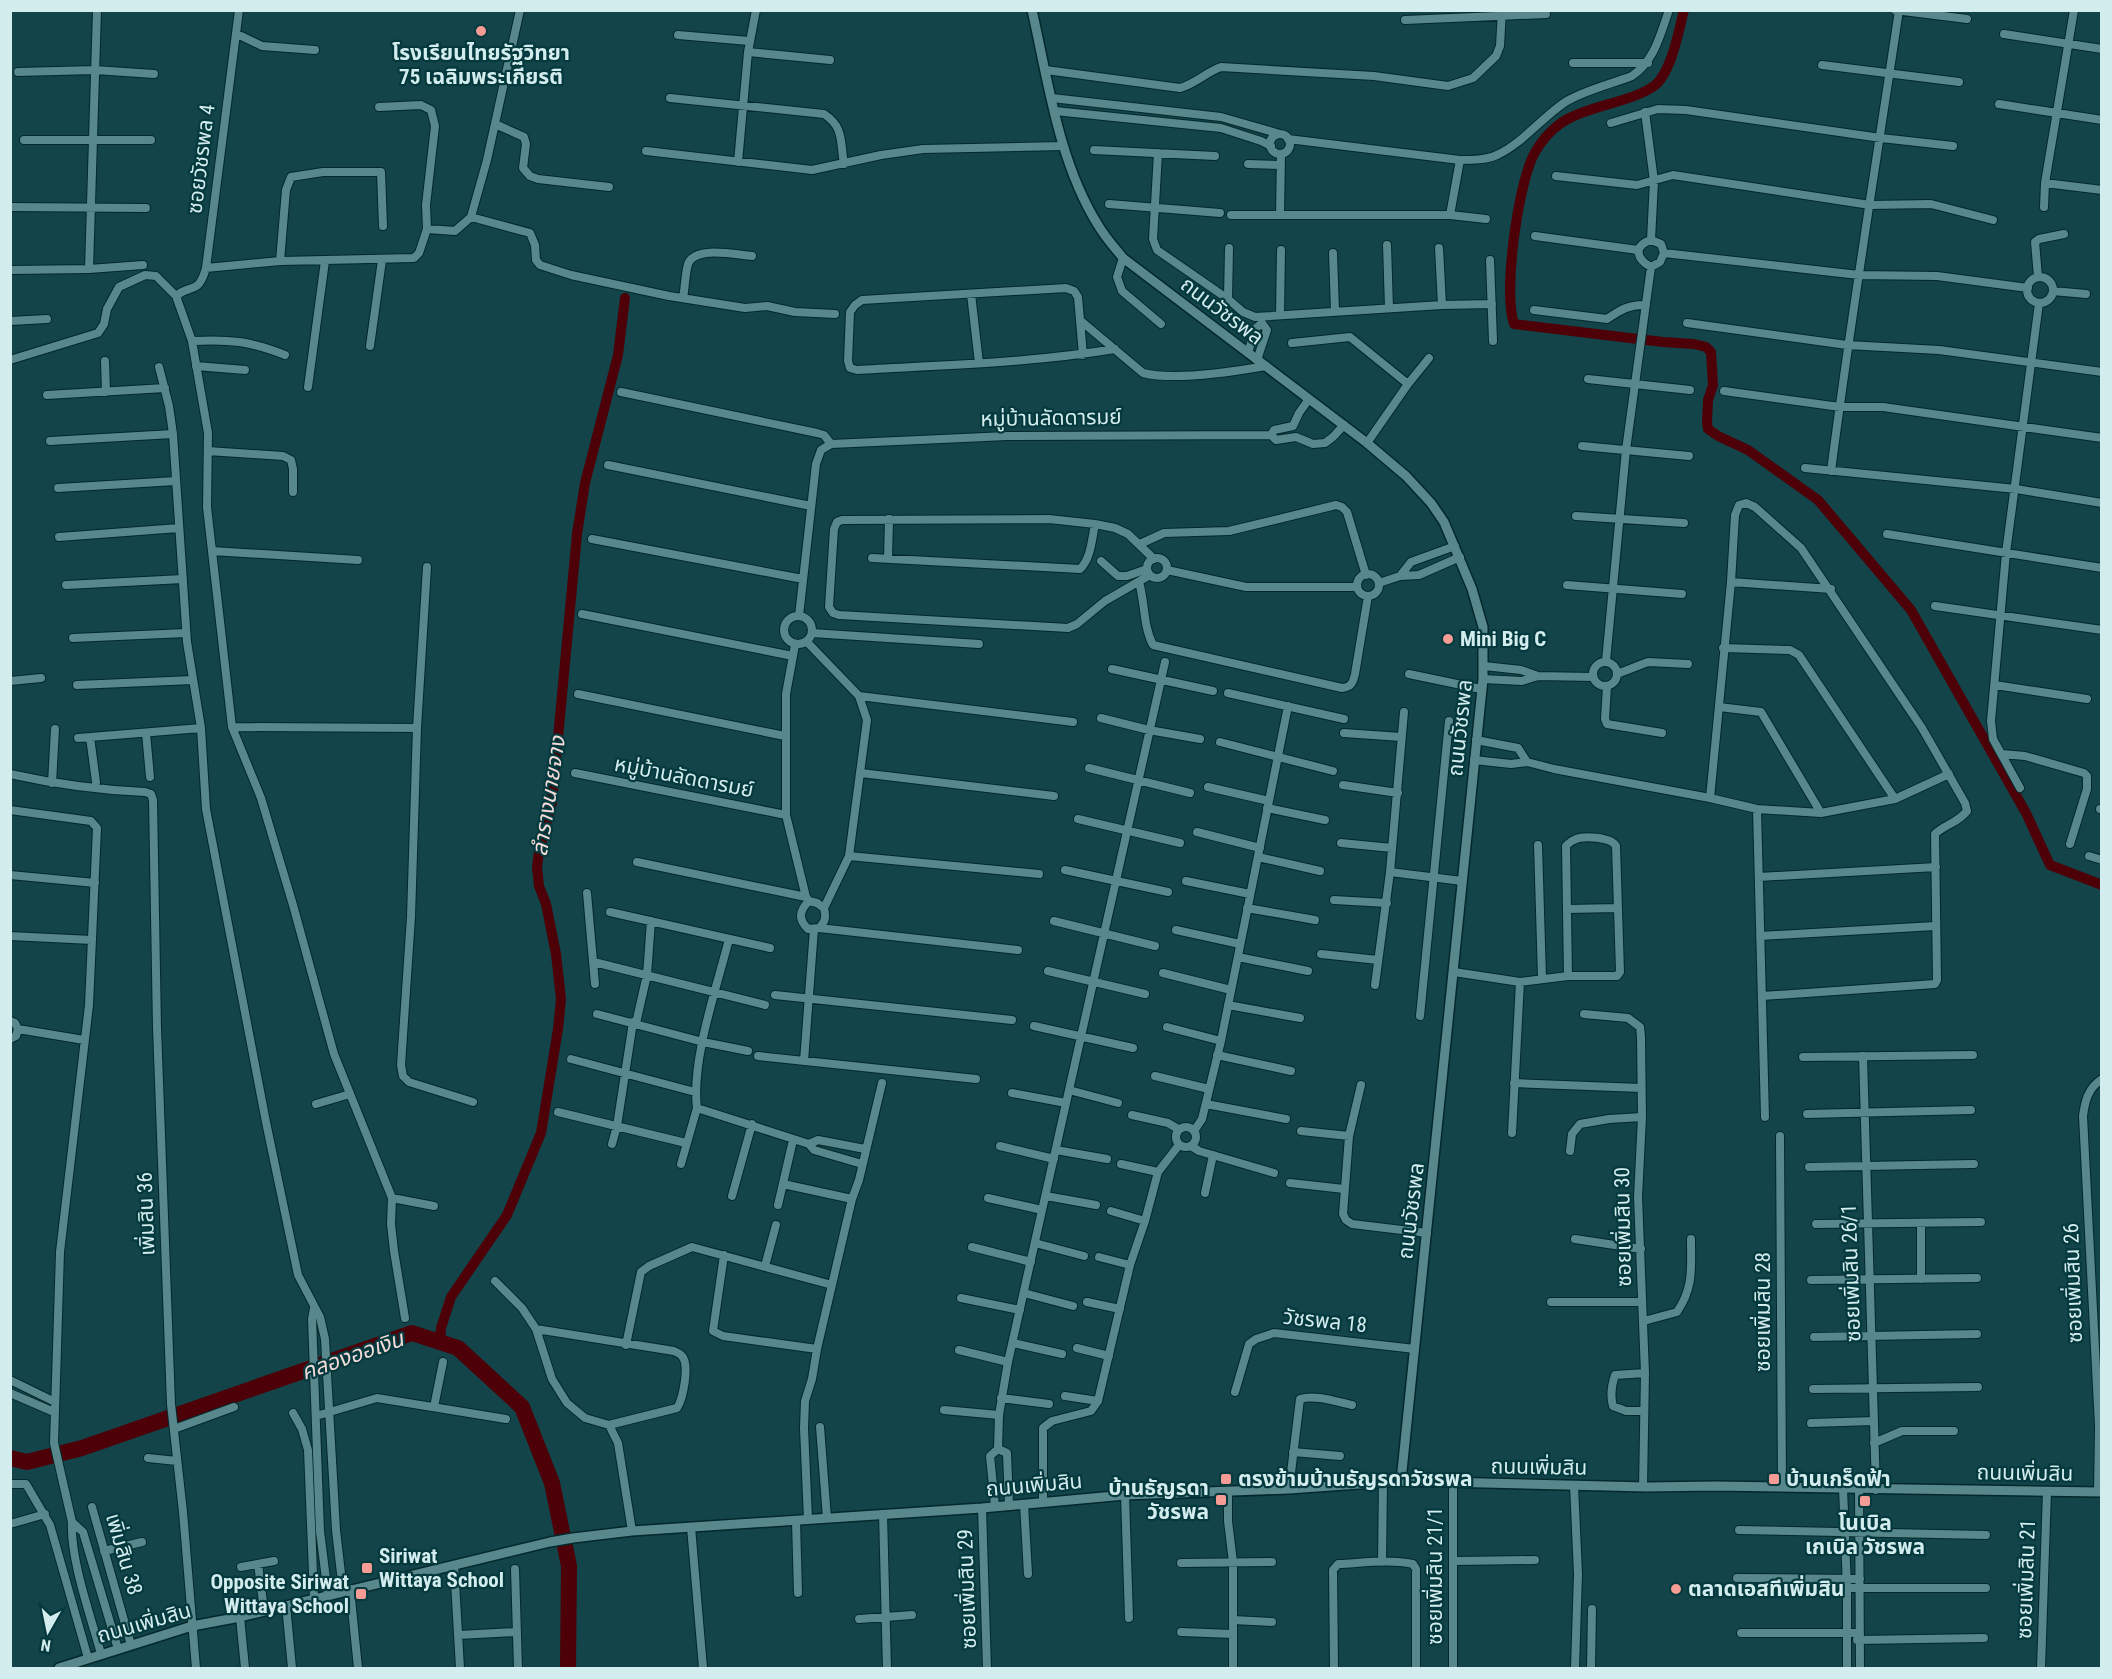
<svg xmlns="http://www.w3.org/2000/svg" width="2112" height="1679" viewBox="0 0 2112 1679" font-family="'Roboto Condensed','Noto Sans Thai',sans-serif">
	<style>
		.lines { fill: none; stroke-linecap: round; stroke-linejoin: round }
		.canal { stroke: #4d0007; stroke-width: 10 }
		.river { stroke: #4d0007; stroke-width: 16 }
		.minor-casing { stroke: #03292c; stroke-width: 10 }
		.tertiary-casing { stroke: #03292c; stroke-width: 12 }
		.minor { stroke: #58878c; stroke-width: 8 }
		.tertiary { stroke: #58878c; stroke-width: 9 }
		.poi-dot { fill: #f59c95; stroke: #04393e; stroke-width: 2 }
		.labels { text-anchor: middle; stroke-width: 4.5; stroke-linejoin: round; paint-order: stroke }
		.poi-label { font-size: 21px; font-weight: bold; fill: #d3ecee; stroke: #04393e; text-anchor: start }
		.street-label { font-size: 21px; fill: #d3ecee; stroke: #04393e }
		.water-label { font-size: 22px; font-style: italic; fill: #f3dbd8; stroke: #04393e }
	</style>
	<rect width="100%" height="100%" fill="#124449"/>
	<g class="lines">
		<path class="canal" d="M1684,10C1679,30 1671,74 1654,86C1630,103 1588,105 1561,123C1550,131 1541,141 1534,154C1518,185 1503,291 1514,324L1663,342L1694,344L1706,347L1711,352L1713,385L1708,400L1707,423L1708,429L1718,436L1748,450L1818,500L1911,610L2026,813L2050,865L2102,885
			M440,1342L441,1328L451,1297L507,1215L541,1133L558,1029L561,999L556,954L546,904L539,886L537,867L539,852L552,802L577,534L585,483L618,355L625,298"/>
		<path class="river" d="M10,1458L27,1462L82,1448L412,1333L458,1348L522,1407L552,1483L569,1566L568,1668"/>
		<defs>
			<path id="minor" d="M1895,10L1967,19
				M1405,20L1546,14
				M237,34L262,46L315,50
				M2004,34L2102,49
				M678,35L749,41
				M748,52L830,60
				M1573,63H1648
				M1822,65L1959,82
				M1046,70L1180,88C1196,84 1206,72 1221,67L1374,76L1448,86L1473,78L1496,56L1500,46L1502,10
				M18,72L95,70L154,74
				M670,98L824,114C844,127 840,141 844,164
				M1052,98L1221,117L1280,134
				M1999,104L2102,120
				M1055,111L1221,128L1261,141L1271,146
				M1645,112L1654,181L1651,240
				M1611,123L1658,109L1686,110L1881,138L1953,146
				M495,124L524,137L526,144L523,168L530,176L538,179L609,187
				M1270 144a10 10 0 1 1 20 0a10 10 0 1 1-20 0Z
				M1288,139L1460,160C1472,160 1486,160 1497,155C1522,144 1543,116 1567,101C1586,90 1611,84 1632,76C1655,60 1660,35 1669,10
				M24,140H151
				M1094,150L1215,156
				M646,151L812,170L881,155L923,149L1063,146
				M1158,153L1153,239L1157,250L1228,299L1243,312L1255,317L1442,305L1492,304
				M738,162L748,52L756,10
				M1248,164L1281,165
				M1556,176L1637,185L1673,175L1870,205L1931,204L1993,220
				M2045,183L2102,190
				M1109,204L1220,213
				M10,207L146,208
				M2044,207L2045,183L2074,10
				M1280,214L1281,154
				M1231,215H1450L1486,219
				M1450,215L1460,160
				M471,217L530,233L535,245L536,260L540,265L571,275L669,296L745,308L767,306L795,312L835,314
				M427,229L455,231L471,217L487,160L520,10
				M1535,236L1638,250
				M1651,240L1661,244L1664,253L1660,262L1651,267C1636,259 1633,246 1651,240Z
				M1387,245L1389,308
				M1439,248L1442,305
				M1333,253L1335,312
				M1664,253L1859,275L1937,276L2028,288
				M1123,258L1117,277L1122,291L1161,324
				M1490,260L1493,341
				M280,261L286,190L291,177L323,172H381L383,226
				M206,268L280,261L414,258L419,253L427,229L426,205L435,126L431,110L421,105L379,107
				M89,269L143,265
				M10,270L89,269L97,10
				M2038,277L2035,242L2039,239L2064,234
				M2027 290a13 13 0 1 1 26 0a13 13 0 1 1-26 0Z
				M2053,291L2086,294
				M971,294L979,363
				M176,296C191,283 198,296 206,268L239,10
				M683,298C685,288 685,275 688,264C695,245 737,255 752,256
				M1228,299L1229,248
				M1534,310L1607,319C1620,310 1630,304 1646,305
				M1280,315L1281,250
				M10,321L47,319
				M1081,321L1143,373C1175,381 1232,372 1266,366
				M1687,323L1847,345L1939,350L2102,372
				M192,341C229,339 250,341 285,355
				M1292,343L1350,337L1408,384
				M370,346L382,260
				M1248,353L1255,329L1262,323L1267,330L1257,360
				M1083,355L1078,297L1074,291L1066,288L862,300L855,305L850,312L848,361L850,368L857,370C943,365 1030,363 1115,349
				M10,360L98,333L104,324L107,309L119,287L145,275L156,276L176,296L192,341L208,433L207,507L232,727L261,798L293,905L334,1054L392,1198L391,1224L394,1251L405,1318
				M105,361L106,392
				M196,366L245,370
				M159,367L169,406L173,434L187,642L201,728L206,809L266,1122L298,1275L320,1317L325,1339L336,1530L343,1591
				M1588,379L1690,390
				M308,387L325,261
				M1724,391L1840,407H1883L2102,438
				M621,392L817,433L824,435L831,444
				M47,395L165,388
				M1271,435L1274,430L1293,426L1299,413L1309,399
				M50,441L173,434
				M1367,443L1408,384L1429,358
				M1582,446L1689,456
				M208,451L283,456L291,460L293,469V492
				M608,465L811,506
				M1805,468L2016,489L2102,503
				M1831,471C1851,317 1876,164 1899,10
				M58,488L176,481
				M1576,516L1684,523
				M1887,534L2102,568
				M59,537L179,528
				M592,539L803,579
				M1140,544L1164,533L1229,531L1336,505L1342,507L1347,512L1366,575
				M212,551L358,560
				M872,558L1080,569C1091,559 1092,538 1095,524
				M1147 568a10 10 0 1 1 20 0a10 10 0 1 1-20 0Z
				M888,559L889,519
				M1101,561L1118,576H1127L1147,569
				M427,567L417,728L411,917L401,1065L403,1076L409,1082L473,1102
				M1167,570L1246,587H1357
				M1357 585a11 11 0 1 1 22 0a11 11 0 1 1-22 0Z
				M1150,575L1105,601L1077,624L1068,628L839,615L833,613L829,607L834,529L837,522L842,520L1049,519L1095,524L1115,528L1128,534L1154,559
				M1400,576L1411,562L1455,546
				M1139,582C1145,602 1143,626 1153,645L1342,688C1351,687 1353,683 1355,674L1368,596
				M1731,582L1831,589
				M1379,583L1400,576L1419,575L1460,557
				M66,585L183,579
				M1567,585L1682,594
				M1935,606L2102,630
				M582,614L793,656
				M784 630a14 14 0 1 1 28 0a14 14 0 1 1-28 0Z
				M799,616L816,464L821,450L831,444L1007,436L1271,435L1276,440L1296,437L1313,444L1325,443L1333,437L1344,425
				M812,633L979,644
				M73,638L186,633
				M807,642L859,696L867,720L849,856L824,908
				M795,645L786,694V815L806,897L809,901
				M1723,648L1790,650L1799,655L1895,799
				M1606,661L1626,450L1651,267
				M1593 674a12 12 0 1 1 24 0a12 12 0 1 1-24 0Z
				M1484,666L1521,670L1538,676
				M1112,669L1213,691
				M1409,674L1481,689
				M1617,674L1648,662L1688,664
				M1483,679L1522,681L1538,676L1593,677
				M10,681L41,678
				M77,685L193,680
				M1995,685L2087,699
				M1607,686L1605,719L1607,724L1662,733
				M1228,693L1344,719
				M578,694L785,736
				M859,696L1073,722
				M1719,707L1761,712L1821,813
				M1101,718L1149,730L1200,739
				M232,727L417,728
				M146,733L150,777
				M1344,733L1401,737
				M90,737L96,782
				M78,738L201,728
				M1476,740L1518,748L1527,762
				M1220,742L1333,771
				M2002,754L2025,756L2084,773L2087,776V789L2070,844
				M1474,760L1511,764L1527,762L1554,769L1710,798L1757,809L1821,813L1895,799L1949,774
				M1089,768L1190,793
				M575,773L786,815
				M861,773L1054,796
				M10,774C55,784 99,790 145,792L151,794L153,800L157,1028L171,1404L183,1512L196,1668
				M52,783L55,729
				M1343,785L1398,793
				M1208,787L1269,801
				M2020,788L1993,739L1991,721L2006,553L2039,303
				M1710,798L1731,582L1735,515L1739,505L1746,503L1755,507L1801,548L1922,728L1965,803L1967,811C1958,823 1945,824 1935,834L1937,980L1935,984L1762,996
				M1267,808L1325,820
				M1757,809L1765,1117
				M2100,809H2102
				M10,810L91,821L97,828L89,1005L60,1252L54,1443L72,1522C70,1559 91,1617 101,1654
				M1078,819L1180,843
				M1197,832L1260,848
				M1341,843L1392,848
				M1538,845L1542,978
				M849,856L1039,874
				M2089,856L2102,860
				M1258,857L1320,871
				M637,862L806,897
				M1065,870L1168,892
				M1390,872L1462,881
				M10,875L95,883
				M1759,877L1936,867
				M1186,881L1250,894
				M587,893L595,984
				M1334,900L1387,903
				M809,901L817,903L824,908C826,917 826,921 819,928L808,929C798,919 799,911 809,901Z
				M1247,908L1315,920
				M1567,909L1618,908
				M610,912L770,948
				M1054,921L1155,946
				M819,928L1018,950
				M1176,930L1240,944
				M10,936L92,940
				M1760,936L1935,926
				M729,939C717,987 691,1060 697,1108L809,1144L814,1150L862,1164
				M1321,954L1378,960
				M1238,957L1308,971
				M594,962L765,1005
				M1048,971L1145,994
				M1454,972L1520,982L1568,976H1617L1620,972L1616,846C1611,837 1583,835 1574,840C1571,841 1569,843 1566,846L1568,976
				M1163,973L1231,990
				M1375,985L1390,872L1404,712
				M775,995L1012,1020
				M1228,1005L1300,1018
				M597,1014L703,1042L748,1051
				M1584,1014L1628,1018L1640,1027L1641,1037L1642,1117L1638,1197L1645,1373L1643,1487
				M1420,1016L1449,721
				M10,1021L15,1023L18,1029L16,1036L10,1039
				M636,1023L647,975L651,921
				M1034,1026L1133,1048
				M1167,1027L1221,1041
				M18,1029L84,1040
				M1217,1055L1291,1071
				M758,1056L976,1079
				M1863,1056L1876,1490
				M1803,1057L1973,1055
				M571,1059L695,1092
				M804,1061L814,929
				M1155,1076L1209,1089
				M1514,1083L1641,1088
				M1361,1085L1349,1136L1343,1214L1346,1220L1352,1224L1427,1233
				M1069,1090L1118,1103
				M1012,1093L1066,1103
				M316,1104L350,1094
				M1206,1104L1286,1119
				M558,1112L686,1143
				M1807,1114L1971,1110
				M1132,1115L1168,1123L1178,1129
				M1176 1137a10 10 0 1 1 20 0a10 10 0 1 1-20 0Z
				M1194,1131L1202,1119L1221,1041L1288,706
				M1301,1131L1349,1136
				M1512,1133L1520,982
				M1780,1136L1782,1487
				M612,1144L617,1126L633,1022
				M809,1144L818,1140L865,1149
				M1000,1146L1054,1159
				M1191,1146L1199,1151L1274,1173
				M1056,1150L1107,1159
				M1570,1151L1572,1134L1580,1124L1609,1119L1642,1117
				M681,1164L697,1108
				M1121,1164L1158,1172
				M1809,1167L1974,1164
				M1290,1183L1344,1189
				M783,1184L852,1199
				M1205,1193L1213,1155
				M732,1196L752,1124
				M1046,1196L1096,1205
				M392,1198L434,1206
				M988,1198L1042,1210
				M778,1205L793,1140
				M1111,1211L1145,1221
				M1921,1223V1279
				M1816,1224L1981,1222
				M1575,1239L1641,1249
				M1035,1243L1084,1256
				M972,1247L1031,1262
				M724,1255L713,1331L723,1336L817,1349
				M1099,1257L1130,1265
				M765,1266L776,1225
				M1811,1280L1977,1278
				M495,1281L522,1308L536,1329L552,1379L567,1403L585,1418L609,1425L618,1443L632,1531
				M1024,1293L1073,1306
				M961,1298L1020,1310
				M1087,1302L1120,1309
				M1551,1302H1642
				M314,1308L312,1319L320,1531L328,1595
				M1644,1321L1677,1312C1694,1287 1691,1268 1691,1239
				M536,1329L674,1351C677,1353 680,1353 682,1356C690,1365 683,1399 677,1408L609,1425
				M1814,1337L1977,1334
				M1013,1343L1062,1354
				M626,1345L641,1272L649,1266L692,1247L832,1285
				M1077,1348L1109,1356
				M959,1350L1008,1362
				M10,1380L55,1402
				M1813,1389L1978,1387
				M1235,1392L1249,1344L1256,1339L1274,1333L1415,1349
				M10,1393L54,1412
				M1065,1396L1098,1401
				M1001,1398L1049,1404
				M434,1407L443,1362
				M944,1410L999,1415
				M1644,1411H1626L1613,1406C1610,1396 1612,1384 1615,1375L1645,1373
				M293,1413L302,1429L308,1450L314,1598
				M316,1416L377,1398L506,1419
				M1811,1423L1874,1421
				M820,1427L827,1518
				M174,1429L234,1407
				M1874,1443L1902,1431H1954
				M998,1449L1007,1453L1009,1505
				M1293,1452L1340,1456
				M148,1458L177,1461
				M10,1484H26L50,1525L88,1658
				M1453,1484V1668
				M1574,1485L1578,1574L1575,1668
				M1843,1488L1847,1588V1668
				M1289,1489L1300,1399C1315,1394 1337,1402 1352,1405
				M1859,1489L1860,1668
				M1228,1492V1521L1233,1562V1668
				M2098,1492L2099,1426L2083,1116C2085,1101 2088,1088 2102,1079
				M1125,1495L1129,1618
				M1043,1502V1428L1052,1421L1091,1411L1098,1401L1130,1265L1145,1221L1158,1172L1179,1145
				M1024,1504L1028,1574
				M995,1506L990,1456L998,1449L999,1415L1008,1362L1165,662
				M92,1507L131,1645
				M982,1508L987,1668
				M883,1514L887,1668
				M808,1519L804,1428L805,1401L812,1379L817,1349L852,1199L859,1180L882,1083
				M796,1521L798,1593
				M72,1522L83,1532L118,1649
				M10,1524L45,1514
				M691,1527L703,1668
				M1739,1530L1986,1535
				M104,1551L142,1542
				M1454,1561L1535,1560
				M1382,1562L1383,1482
				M1181,1563L1272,1562
				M258,1564L264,1610
				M454,1565L460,1668
				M241,1567L274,1561
				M515,1569L518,1668
				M1737,1578L1860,1579
				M1847,1588H1986
				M350,1589L358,1668
				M286,1605L292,1668
				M240,1617L245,1668
				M859,1619L912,1615
				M1233,1620L1272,1622
				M1181,1632L1233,1634
				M1741,1633H1860
				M458,1635L517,1632
				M1857,1640L1984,1638
				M1334,1668L1333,1570L1338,1564C1362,1563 1389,1559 1413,1564L1416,1569V1668
				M1591,1668L1592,1609
				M2041,1668L2047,1491"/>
			<path id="tertiary" d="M1032,10C1048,81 1059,163 1098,225C1105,237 1114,247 1123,258L1367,443L1406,476L1431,503L1444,522L1472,589L1483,627V679L1401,1481
				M59,1668L192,1626L240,1617L550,1542L573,1538L632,1531L982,1508L1125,1495L1289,1489L1401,1481L1647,1487L1716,1486L2102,1492"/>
		</defs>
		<use href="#minor" class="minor-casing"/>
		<use href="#tertiary" class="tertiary-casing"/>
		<use href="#minor" class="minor"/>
		<use href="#tertiary" class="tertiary"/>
	</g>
	<g class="poi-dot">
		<circle cx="481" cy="31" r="6"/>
		<circle cx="1448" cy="639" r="6"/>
		<rect x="1220" y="1473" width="12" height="12" rx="3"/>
		<rect x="1768" y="1473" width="12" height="12" rx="3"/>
		<rect x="1215" y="1494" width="12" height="12" rx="3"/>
		<rect x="1859" y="1495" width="12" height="12" rx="3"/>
		<rect x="361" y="1562" width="12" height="12" rx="3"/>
		<circle cx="1676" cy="1589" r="6"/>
		<rect x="355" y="1588" width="12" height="12" rx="3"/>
	</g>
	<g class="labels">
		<g class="poi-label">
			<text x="481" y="60" text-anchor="middle">โรงเรียนไทยรัฐวิทยา<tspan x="481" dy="24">75 เฉลิมพระเกียรติ</tspan></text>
			<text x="1460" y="646">Mini Big C</text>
			<text x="1238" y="1486">ตรงข้ามบ้านธัญรดาวัชรพล</text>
			<text x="1786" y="1486">บ้านเกร็ดฟ้า</text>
			<text x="1209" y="1495" text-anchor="end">บ้านธัญรดา<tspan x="1209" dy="24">วัชรพล</tspan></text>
			<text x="1865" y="1530" text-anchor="middle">โนเบิล<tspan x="1865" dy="24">เกเบิล วัชรพล</tspan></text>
			<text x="379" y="1563">Siriwat<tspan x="379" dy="24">Wittaya School</tspan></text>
			<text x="349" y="1589" text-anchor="end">Opposite Siriwat<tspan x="349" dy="24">Wittaya School</tspan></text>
			<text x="1688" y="1596">ตลาดเอสทีเพิ่มสิน</text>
		</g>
		<g class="street-label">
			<text transform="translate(201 159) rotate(-83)" y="7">ซอยวัชรพล 4</text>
			<text transform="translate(1222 311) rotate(37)" y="7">ถนนวัชรพล</text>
			<text transform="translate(1051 418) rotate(-1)" y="7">หมู่บ้านลัดดารมย์</text>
			<text transform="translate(1460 728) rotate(-84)" y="7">ถนนวัชรพล</text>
			<text transform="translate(684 777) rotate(11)" y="7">หมู่บ้านลัดดารมย์</text>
			<text transform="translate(1411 1211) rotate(-83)" y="7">ถนนวัชรพล</text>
			<text transform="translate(146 1214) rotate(-92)" y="7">เพิ่มสิน 36</text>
			<text transform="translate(1623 1227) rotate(-91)" y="7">ซอยเพิ่มสิน 30</text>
			<text transform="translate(1851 1273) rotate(-92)" y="7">ซอยเพิ่มสิน 26/1</text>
			<text transform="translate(2073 1283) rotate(-92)" y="7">ซอยเพิ่มสิน 26</text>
			<text transform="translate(1763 1312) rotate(-90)" y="7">ซอยเพิ่มสิน 28</text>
			<text transform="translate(1325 1321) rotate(6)" y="7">วัชรพล 18</text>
			<text transform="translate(1539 1467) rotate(1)" y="7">ถนนเพิ่มสิน</text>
			<text transform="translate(2025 1473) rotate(1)" y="7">ถนนเพิ่มสิน</text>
			<text transform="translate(1034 1485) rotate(-5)" y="7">ถนนเพิ่มสิน</text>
			<text transform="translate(124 1554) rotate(74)" y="7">เพิ่มสิน 38</text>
			<text transform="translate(1435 1576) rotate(-90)" y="7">ซอยเพิ่มสิน 21/1</text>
			<text transform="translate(2026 1579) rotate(-88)" y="7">ซอยเพิ่มสิน 21</text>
			<text transform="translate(967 1589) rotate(-92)" y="7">ซอยเพิ่มสิน 29</text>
			<text transform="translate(144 1623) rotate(-16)" y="7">ถนนเพิ่มสิน</text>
		</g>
		<g class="water-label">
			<text transform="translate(548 796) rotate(-81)" y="8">ลำรางนายจาง</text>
			<text transform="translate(352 1355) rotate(-19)" y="8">คลองออเงิน</text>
		</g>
	</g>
	<rect width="2112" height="1679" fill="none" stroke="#d3ecee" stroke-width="24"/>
	<g transform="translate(48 1631) rotate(189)" stroke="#04393e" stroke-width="4.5" paint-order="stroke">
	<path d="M0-4.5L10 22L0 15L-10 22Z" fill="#d3ecee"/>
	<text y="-9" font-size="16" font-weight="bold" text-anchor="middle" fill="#d3ecee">N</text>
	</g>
</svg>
